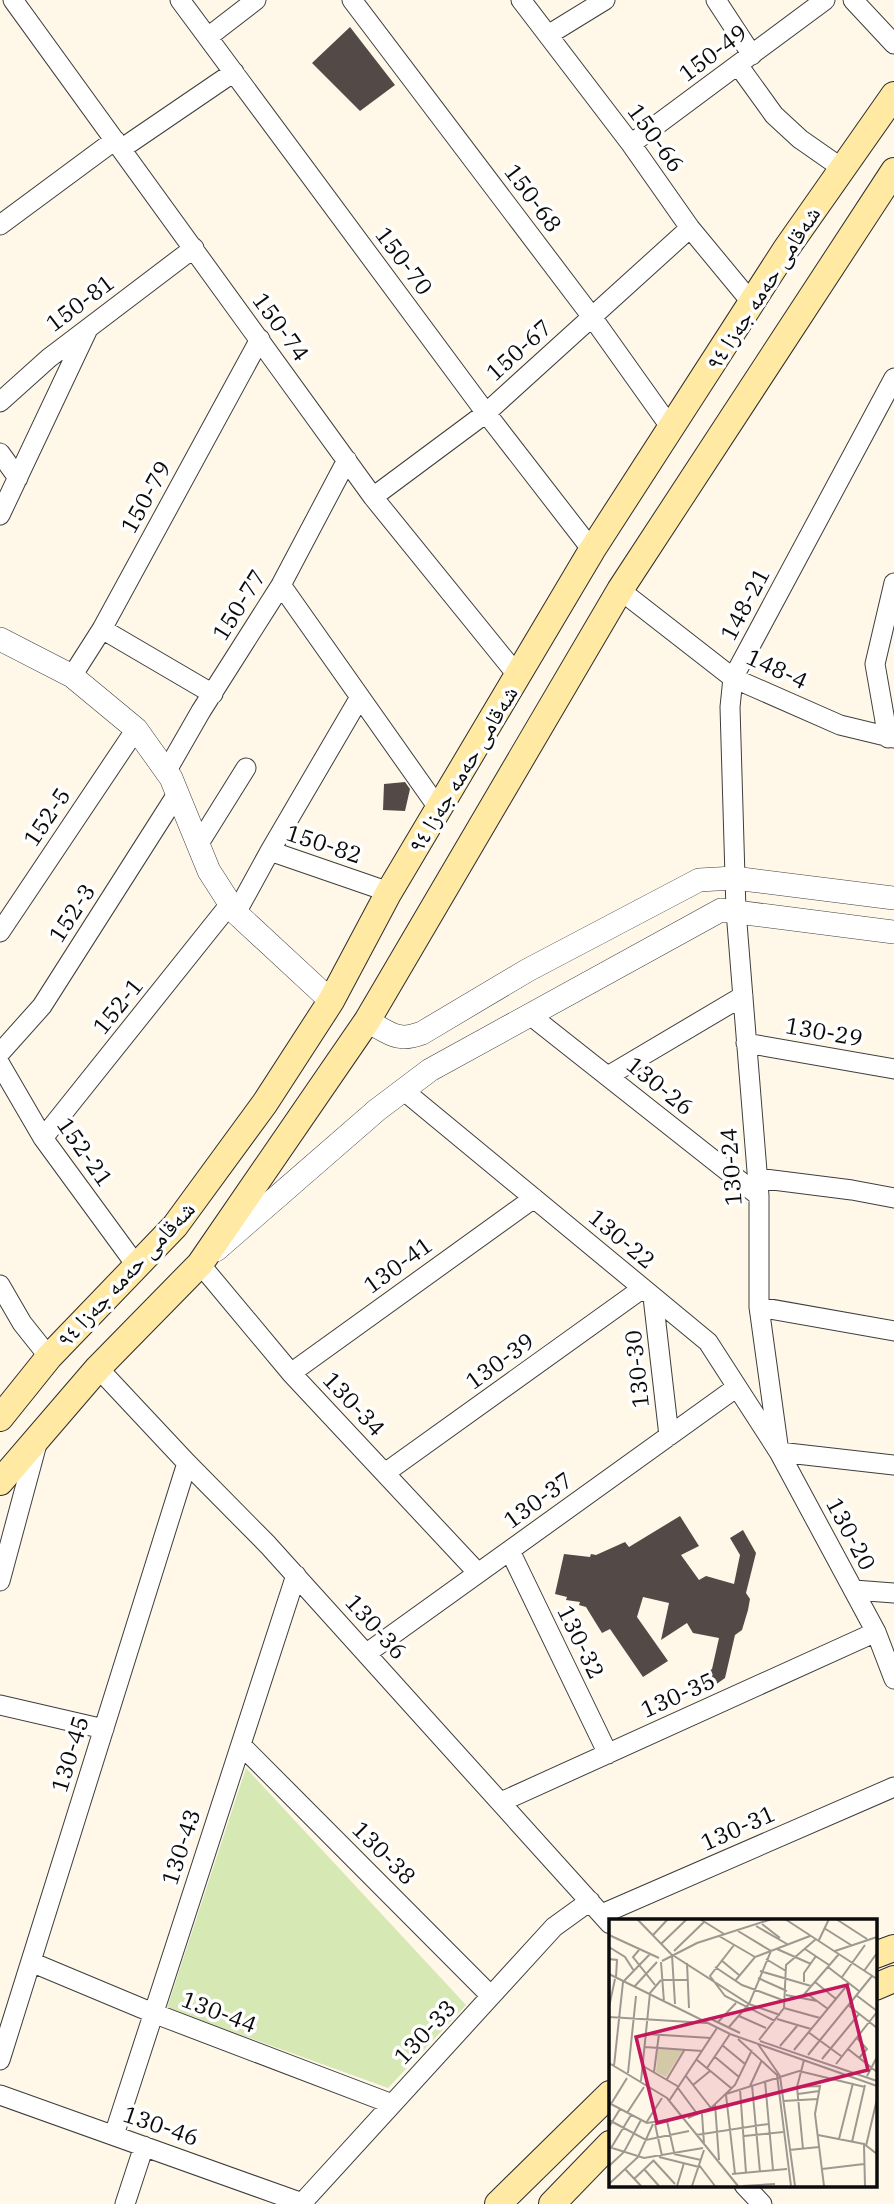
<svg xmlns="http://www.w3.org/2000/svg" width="894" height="2204" viewBox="0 0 894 2204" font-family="'IBM Plex Serif','Noto Naskh Arabic',serif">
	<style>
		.green { fill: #d6e8b3 }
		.building { fill: #534a47 }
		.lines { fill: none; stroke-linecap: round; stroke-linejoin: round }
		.minor-casing { stroke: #3e3e3e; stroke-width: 21 }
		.tertiary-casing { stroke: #3e3e3e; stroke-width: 24 }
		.secondary-casing { stroke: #2d2d2d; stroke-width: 28 }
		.minor { stroke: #fff; stroke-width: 19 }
		.tertiary { stroke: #fff; stroke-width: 23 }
		.secondary { stroke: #ffe9a3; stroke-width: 26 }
		.labels { text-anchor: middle; stroke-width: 7; stroke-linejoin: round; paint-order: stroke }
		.street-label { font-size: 23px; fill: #0b0b0b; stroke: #fff }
		.inset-road { fill: none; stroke: #9d9990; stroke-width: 2 }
		.view { fill: #c2185b; fill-opacity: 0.15; stroke: #c2185b; stroke-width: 3.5 }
		.inset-edge { fill: none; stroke: #0b0b0b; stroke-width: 3.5 }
	</style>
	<rect width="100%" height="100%" fill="#fff8e8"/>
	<path class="green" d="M246,1768L466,2005L388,2088L167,2008Z"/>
	<path class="building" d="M350,27L395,85L360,111L312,63Z
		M405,782L410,789L405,811L383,810L384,784Z
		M680,1516L699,1546L681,1555L699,1580L706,1576L734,1584L740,1555L730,1538L743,1530L756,1553L746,1593L750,1599L748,1610L742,1630L735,1635L725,1678L704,1693L696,1680L712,1669L719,1638L693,1633L687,1623L661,1640L669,1603L643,1597L637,1617L668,1661L643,1677L610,1629L602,1633L586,1607L579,1605L580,1602L566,1600L567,1597L555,1594L564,1554L590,1557L591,1554L596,1555L625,1542L629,1547Z"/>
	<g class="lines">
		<defs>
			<path id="minor" d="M13,0L373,497L518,676
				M180,0L486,413L592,550
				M352,0L592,317L671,428
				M521,0L631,144L690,228L752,303
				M716,0L752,55
				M853,0L894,44
				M548,35L605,0
				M208,37L256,0
				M738,65L774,115L800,139L843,169
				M631,144L825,0
				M121,149L234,72
				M0,225L115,140
				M0,402L49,358L194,248
				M0,453L18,478
				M373,497L486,413L690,228
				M0,515L87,331
				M281,585L439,809
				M620,590L733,678L840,725L894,738
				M102,629L213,694
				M72,676L102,629L260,339
				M888,738L875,664L894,583
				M166,772L201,711L281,585L347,460
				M198,845L246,768
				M270,851L360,697
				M236,913L270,851L389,892
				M0,932L136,729
				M530,1015L759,1196
				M746,1043L894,1069
				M0,1053L42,1006L177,794
				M0,1064L43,1138L136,1265
				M608,1076L743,996
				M403,1090L708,1342L779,1452L876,1632L894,1679
				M43,1138L230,904
				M757,1178L852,1190L894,1198
				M200,1264L291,1373L478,1573
				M0,1285L22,1323L49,1357
				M653,1297L669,1436
				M759,1307L894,1331
				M98,1368L187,1463L268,1545L610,1924
				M291,1373L534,1198
				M779,1452L759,1307V1196L736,911L730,707L733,678L894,378
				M779,1452L894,1465
				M385,1473L643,1288
				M510,1551L608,1754
				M0,1581L38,1440
				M854,1590L894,1593
				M367,1653L737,1387
				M0,1705L104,1729
				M241,1745L491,1996
				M501,1802L876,1632
				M602,1914L894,1787
				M31,1962L153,2013L392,2104
				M0,2060L187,1463
				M0,2095L305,2204
				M114,2135L296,1575
				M744,2185L762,2204
				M302,2203L554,1927L590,1901
				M125,2204L144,2146"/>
			<path id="tertiary" d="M0,639L72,676L136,729L171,778L209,871L236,913L331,1001
				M367,1021C389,1032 396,1043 422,1033L528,970L699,880L734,878L894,898
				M216,1250L377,1110L430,1070L721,910L894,932"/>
			<path id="secondary" d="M0,1418L49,1357L175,1226L265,1103L331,1001L389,892L592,550L786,249L894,95
				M0,1482L98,1368L200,1264L367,1021L620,590L894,171
				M875,1955L894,1948
				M875,1987L894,1979
				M498,2204L610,2094
				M552,2204L610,2144"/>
		</defs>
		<use href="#minor" class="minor-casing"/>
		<use href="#tertiary" class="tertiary-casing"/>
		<use href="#secondary" class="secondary-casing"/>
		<use href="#minor" class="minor"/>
		<use href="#tertiary" class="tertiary"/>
		<use href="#secondary" class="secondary"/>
	</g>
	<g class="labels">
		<g class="street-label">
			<text transform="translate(713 53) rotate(-37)" y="8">150-49</text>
			<text transform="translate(656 138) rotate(54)" y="8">150-66</text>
			<text transform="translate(533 198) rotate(53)" y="8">150-68</text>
			<text transform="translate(404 261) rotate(53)" y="8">150-70</text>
			<text transform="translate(763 288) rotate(-57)" y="8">شەقامی حەمە جەزا ٩٤</text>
			<text transform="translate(80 303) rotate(-37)" y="8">150-81</text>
			<text transform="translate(281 327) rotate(54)" y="8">150-74</text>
			<text transform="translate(519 350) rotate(-42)" y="8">150-67</text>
			<text transform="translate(146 497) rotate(-61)" y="8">150-79</text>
			<text transform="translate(745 604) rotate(-62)" y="8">148-21</text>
			<text transform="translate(239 605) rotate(-58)" y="8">150-77</text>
			<text transform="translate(777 669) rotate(25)" y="8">148-4</text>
			<text transform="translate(463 769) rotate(-59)" y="8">شەقامی حەمە جەزا ٩٤</text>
			<text transform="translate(47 817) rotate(-56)" y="8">152-5</text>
			<text transform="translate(324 844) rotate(18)" y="8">150-82</text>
			<text transform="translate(72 913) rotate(-57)" y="8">152-3</text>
			<text transform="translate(118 1006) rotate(-51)" y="8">152-1</text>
			<text transform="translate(824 1032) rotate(10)" y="8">130-29</text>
			<text transform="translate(660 1086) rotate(39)" y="8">130-26</text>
			<text transform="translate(85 1152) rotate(55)" y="8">152-21</text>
			<text transform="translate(731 1167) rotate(-94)" y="8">130-24</text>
			<text transform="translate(622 1239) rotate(40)" y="8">130-22</text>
			<text transform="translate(398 1265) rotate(-36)" y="8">130-41</text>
			<text transform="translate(126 1274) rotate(-47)" y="8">شەقامی حەمە جەزا ٩٤</text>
			<text transform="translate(500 1361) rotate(-36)" y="8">130-39</text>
			<text transform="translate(637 1369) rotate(-96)" y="8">130-30</text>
			<text transform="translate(354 1404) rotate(47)" y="8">130-34</text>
			<text transform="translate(538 1500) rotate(-36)" y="8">130-37</text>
			<text transform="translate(851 1534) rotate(62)" y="8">130-20</text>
			<text transform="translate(376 1627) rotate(48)" y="8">130-36</text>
			<text transform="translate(581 1642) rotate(64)" y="8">130-32</text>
			<text transform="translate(678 1695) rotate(-24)" y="8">130-35</text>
			<text transform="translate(70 1754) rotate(-73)" y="8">130-45</text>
			<text transform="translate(738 1828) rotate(-24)" y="8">130-31</text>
			<text transform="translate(181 1847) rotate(-72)" y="8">130-43</text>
			<text transform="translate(384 1853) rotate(45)" y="8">130-38</text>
			<text transform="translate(219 2012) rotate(21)" y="8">130-44</text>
			<text transform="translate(425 2032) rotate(-47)" y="8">130-33</text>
			<text transform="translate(161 2126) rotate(19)" y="8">130-46</text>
		</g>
	</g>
	<g transform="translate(609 1919)">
		<rect width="268" height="268" fill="#fff8e8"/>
		<path d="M49,130L74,131L57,158L47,153Z" fill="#d6e8b3"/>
		<path class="inset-road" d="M28,0L62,35L140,85L171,96M91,0L115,15M176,0L268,60M227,0L258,20M153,5L171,19M147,7L178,25M215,9L242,26M0,16L50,39M44,16L59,0M110,17L146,38M210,21L220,0M52,25L78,0M125,26L101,57L116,77L166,102M0,28L16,38L25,52M168,30L202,45M196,30L220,46M30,31L24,38L46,66M65,32L95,3M226,32L268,18M63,36L66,85M0,40L8,41L7,58M157,40L177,52M112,41L130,56M53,42L88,24L163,0M52,43L55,83M78,44L80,89M106,48L133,66L176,82M219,48L250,72M151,52L202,67M255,52L268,34M0,55L121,115L268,167M233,58L256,26M149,59L178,72M53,61H79M126,62L146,38L201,17M195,63V54L207,37M206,63L227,80M25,68L48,43M197,74L219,90M177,76L208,82M247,76L268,92M192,79L230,35M239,86L268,109M0,88L6,60M175,89L211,99M130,97L157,109M0,98L97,104M100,99L131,114M168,100L202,110M109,103L127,84M120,108L140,85L162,32L129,12M199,113L232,137M37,115L102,119M248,119L258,130L250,139M129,120L168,156L182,267M150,121L175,89L177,46L207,20M151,122L268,162M149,125L171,157L186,267M113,126L136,145M171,127L188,107M36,128L93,132M239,130L268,153M185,131L240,64M199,136L263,57M106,138L130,158M213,140L250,95M88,141L122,169M0,144L58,179L129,267M227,145L268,93M5,147L14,63L41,35M34,147L70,168M98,149L121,115M45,153L50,115M19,154L27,77M77,157L102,189M258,157L268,138M58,160L76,130M32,162L41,74L52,61M156,162L164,251M84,166L101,152M143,166L151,253M141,167L153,141M188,168L211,167L206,195L215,267M69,169L89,196M131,170L137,254M117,175L190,152L256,168M189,175L210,172M117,176L126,255M60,182L108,109M174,182L209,180M0,184L38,204L70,199M2,185L18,159M106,185L110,241M18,194L35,168M93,195L95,225M79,199L102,189L126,166L143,131M0,201L37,221L80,212M58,202L65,233M37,204L53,179M46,205L53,237M0,208L11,190M87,216L159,205M209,216L255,225L268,235M135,217L174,213M230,220L244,164M243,223L256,166M255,226L256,267M257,227L268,180M0,228L35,239L94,229M2,229L22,196M194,230L188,168L195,141M180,231L210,228M65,235L92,241M50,238L90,248M44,241L66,265M90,246L106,267M0,247L15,233L32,201M16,250L32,267M35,250L50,267M213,250L255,245M123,255L178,250M25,260L45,241M0,265L29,238L44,205M68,267L75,244M83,267L95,231M134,267L166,265"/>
		<path class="view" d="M238,66L259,151L48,204L27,118Z"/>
		<rect width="268" height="268" class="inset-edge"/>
	</g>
</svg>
